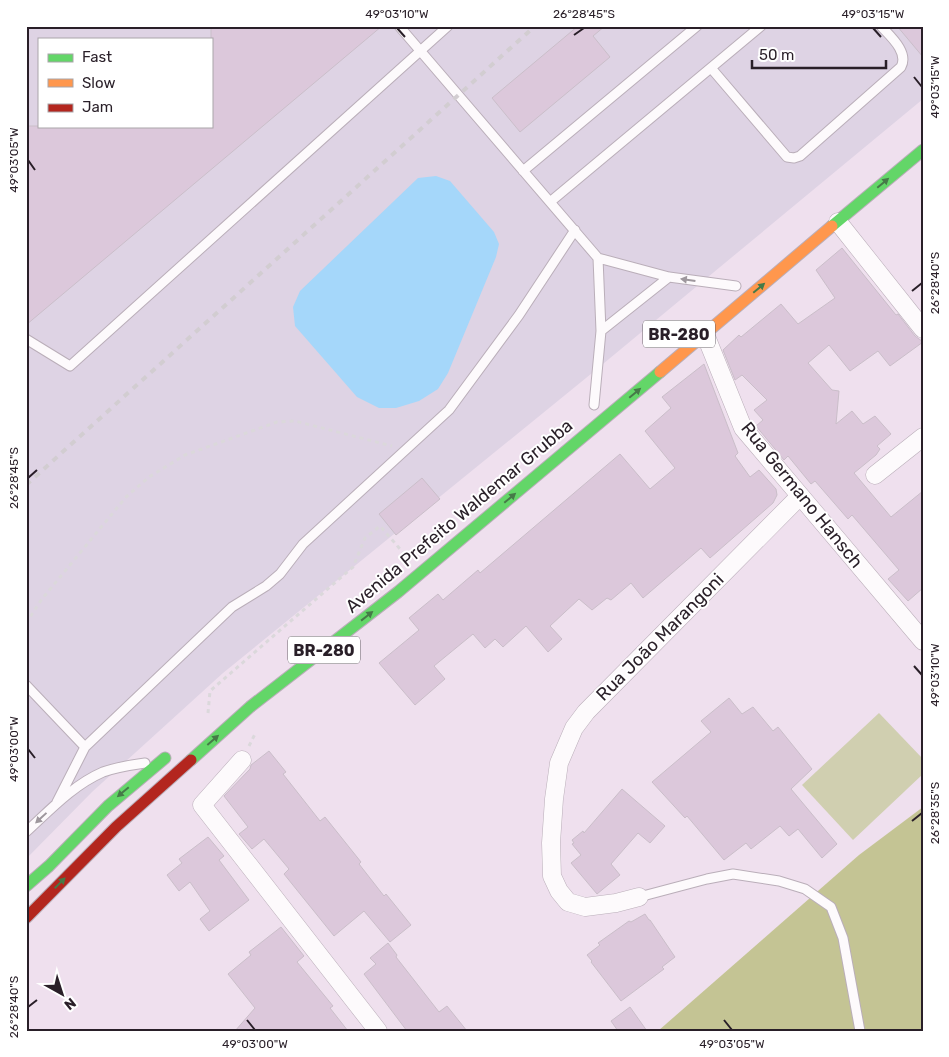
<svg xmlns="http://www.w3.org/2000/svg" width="949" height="1057" viewBox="0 0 949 1057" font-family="Rubik,sans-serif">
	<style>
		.industrial { fill: #ded3e4; fill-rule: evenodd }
		.green { fill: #d0cfb0 }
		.forest { fill: #c4c494 }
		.water { fill: #a5d7fa }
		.building { fill: #dcc8db; stroke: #cabec9 }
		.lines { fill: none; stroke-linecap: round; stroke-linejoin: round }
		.lane-casing { stroke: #baaeb9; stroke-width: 11 }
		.street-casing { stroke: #baaeb9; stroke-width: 19 }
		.fast-casing { stroke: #baaeb9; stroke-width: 13 }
		.slow-casing { stroke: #baaeb9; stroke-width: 13 }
		.jam-casing { stroke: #baaeb9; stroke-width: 13 }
		.path { stroke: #dbd8db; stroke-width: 3; stroke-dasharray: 4 4; stroke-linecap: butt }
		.lane { stroke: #fdfafc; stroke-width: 9 }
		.street { stroke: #fdfafc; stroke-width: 18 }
		.fast { stroke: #63d668; stroke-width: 11 }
		.slow { stroke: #ff974d; stroke-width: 11 }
		.jam { stroke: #b3261e; stroke-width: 11 }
		.rail { stroke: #d2cdd1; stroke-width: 4; stroke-dasharray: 6 6; stroke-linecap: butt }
		.oneway { fill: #467a48 }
		.oneway2 { fill: #9e979d }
		.ticks { fill: none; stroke: #291f28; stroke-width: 2 }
		.labels { text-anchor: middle; stroke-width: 4; stroke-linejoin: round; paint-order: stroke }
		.shield { fill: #fff; stroke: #696268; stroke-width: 1 }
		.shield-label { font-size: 16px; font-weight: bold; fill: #291f28 }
		.street-label { font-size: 18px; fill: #291f28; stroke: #fff }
		.neatline { fill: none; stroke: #291f28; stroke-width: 2 }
		.ticks-label { font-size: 12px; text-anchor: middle; fill: #291f28 }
	</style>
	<rect width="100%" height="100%" fill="#efe0ee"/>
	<path class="industrial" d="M26,26H902L923,49V99L586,378L223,673L92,792L26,859ZM39,39H211V126H39Z"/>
	<path class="green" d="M879,713L923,759V774L853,840L802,785Z"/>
	<path class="forest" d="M923,807V1031H658L859,855Z"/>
	<path class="water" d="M436,176L450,181L494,232L499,244L496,257L448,373L438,389L419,401L396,408H379L357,397L295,326L293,307L300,291L418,178Z"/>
	<path class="building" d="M211,26H382L26,325V126H211Z
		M578,26H605L593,36L610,57L520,132L492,98Z
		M897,26H923V57Z
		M842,248L896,315L898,314L915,336L923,342L890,366L878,351L850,371L829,345L808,363L832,390L839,391L836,424L852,411L863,424L875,416L891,434L877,446L880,449L876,455L854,473L891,517L923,491V588L908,601L888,579L899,570L852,515L848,519L815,481L811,484L788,456L784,460L756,426L763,420L754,410L767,400L742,375L735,380L723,350L739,335L741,337L781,304L798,324L835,298L816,270Z
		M704,364L738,453L735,456L750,477L759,470L776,489L777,495L773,503L710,558L701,548L643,598L631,583L611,600L607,598L592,610L579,599L550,626L562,639L548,652L526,626L503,647L495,639L485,648L473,634L434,666L445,679L415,705L379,663L419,630L409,618L438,594L443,600L478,570L480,573L620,454L650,489L675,468L645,431L671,408L662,397Z
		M422,478L440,499L396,535L379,514Z
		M729,698L742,714L753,707L773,731L778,727L812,769L791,789L837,844L822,858L798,829L789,836L780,826L751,849L746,843L724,860L687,816L685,818L652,782L711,732L701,721Z
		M269,751L286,772L283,774L320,821L325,817L361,862L359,864L384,896L386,894L411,925L390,942L364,911L334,936L284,874L289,869L264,839L252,849L239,834L248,827L224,796L250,769L251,765Z
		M622,789L665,826L650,843L638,833L611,864L620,875L597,894L571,863L581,855L572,844L574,843L572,840L583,831L584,833Z
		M208,837L224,856L219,860L249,900L209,931L200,919L210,911L190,882L179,891L167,875L182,863L179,859Z
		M645,914L649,920H650L675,957L662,967L664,969L621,1001L591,962L592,961L587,955L600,945L598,943L629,921L631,922Z
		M281,927L304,956L297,962L333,1006L330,1008L348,1031H235L255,1008L228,974L251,955L249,952Z
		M388,943L397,955L396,957L439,1012L447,1006L467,1031H407L364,974L376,964L370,958Z
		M630,1007L647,1031H618L611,1021Z"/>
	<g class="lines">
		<defs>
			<path id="lane" d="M399,26L598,258
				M711,68L787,157L794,158L800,156L901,67C909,52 890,36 881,26
				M523,171L697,26
				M550,202L761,26
				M601,331L669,277
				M26,339L70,366L448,26
				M594,405L601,331L598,258L669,277L736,286
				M26,685L85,747L57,802
				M85,747L232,607L266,586L280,574L303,544L449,410L519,315L575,230
				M26,832C50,810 73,785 103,772C117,767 131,765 145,763
				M639,897L707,879L733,874L779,881L805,889L831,907L843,938L860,1031"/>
			<path id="street" d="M838,222L923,329
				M705,334L743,428L923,641
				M875,475L923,437
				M242,760L202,805L378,1031
				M639,897L616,903L585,907L568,902L559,891L552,876L551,843L554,799L559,763L574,728L586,712L800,496"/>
			<path id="fast" d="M832,226L923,150
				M191,760L250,707L398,592L660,372
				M26,886L49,866L108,806L165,758"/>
			<path id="slow" d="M660,372L832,226"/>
			<path id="jam" d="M26,918L116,827L191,760"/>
		</defs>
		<use href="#lane" class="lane-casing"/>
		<use href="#street" class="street-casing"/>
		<use href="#fast" class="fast-casing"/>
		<use href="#slow" class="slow-casing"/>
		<use href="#jam" class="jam-casing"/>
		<path class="path" d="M26,623L42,599L126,497L149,477L185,455L277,422L295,421L392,446
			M208,713L210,691L353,567L365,538L380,526L407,557
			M249,746L255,734"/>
		<use href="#lane" class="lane"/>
		<use href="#street" class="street"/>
		<use href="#fast" class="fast"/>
		<use href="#slow" class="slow"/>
		<use href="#jam" class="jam"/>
		<path class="rail" d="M26,485L535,26"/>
	</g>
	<defs><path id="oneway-solid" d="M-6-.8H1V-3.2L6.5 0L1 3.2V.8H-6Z" transform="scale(1.25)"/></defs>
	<g class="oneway">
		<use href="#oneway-solid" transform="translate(883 183) rotate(-40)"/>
		<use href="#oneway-solid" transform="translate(759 288) rotate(-40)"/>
		<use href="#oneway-solid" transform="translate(635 393) rotate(-40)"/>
		<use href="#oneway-solid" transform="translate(510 498) rotate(-40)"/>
		<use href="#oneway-solid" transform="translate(367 616) rotate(-38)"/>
		<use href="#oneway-solid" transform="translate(213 740) rotate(-41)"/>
		<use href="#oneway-solid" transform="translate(123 792) rotate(140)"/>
		<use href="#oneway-solid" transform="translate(60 883) rotate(-45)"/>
	</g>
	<g class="oneway2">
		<use href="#oneway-solid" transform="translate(688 280) rotate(-172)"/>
		<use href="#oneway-solid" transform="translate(41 818) rotate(137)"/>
	</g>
	<path class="ticks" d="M397,28L405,37M873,28L881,37M574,35L584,28M914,77L922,87M28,160L35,170M912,291L922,283M28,478L37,470M914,666L922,675M28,749L35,758M912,821L922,813M28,1007L37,1000M247,1020L255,1030M724,1020L732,1030"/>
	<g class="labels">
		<g class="shield">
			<rect x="643" y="320.5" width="72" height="27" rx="4"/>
			<rect x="288" y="636.5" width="72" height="27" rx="4"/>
		</g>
		<g class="shield-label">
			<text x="679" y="340">BR-280</text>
			<text x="324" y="656">BR-280</text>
		</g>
		<g class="street-label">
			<text transform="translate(802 495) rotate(51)" y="6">Rua Germano Hansch</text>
			<text transform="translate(459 516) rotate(-40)" y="6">Avenida Prefeito Waldemar Grubba</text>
			<text transform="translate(660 637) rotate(-45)" y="6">Rua João Marangoni</text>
		</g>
	</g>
	<rect width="949" height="1057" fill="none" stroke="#ffffff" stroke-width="55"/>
	<rect x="38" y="38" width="175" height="90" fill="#ffffff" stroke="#a9a5a9"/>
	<rect x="48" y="54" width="25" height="8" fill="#63d668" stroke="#a9a5a9"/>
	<text x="82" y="62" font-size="15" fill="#291f28">Fast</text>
	<rect x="48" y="79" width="25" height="8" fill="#ff974d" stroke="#a9a5a9"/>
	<text x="82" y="88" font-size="15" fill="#291f28">Slow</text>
	<rect x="48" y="104" width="25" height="8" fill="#b3261e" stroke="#a9a5a9"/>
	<text x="82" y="112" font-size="15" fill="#291f28">Jam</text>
	<g transform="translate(62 994) rotate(141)" stroke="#ffffff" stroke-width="4" paint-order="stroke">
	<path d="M0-4L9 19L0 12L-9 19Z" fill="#291f28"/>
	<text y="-8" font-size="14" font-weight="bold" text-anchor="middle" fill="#291f28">N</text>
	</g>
	<path d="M752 60v8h134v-8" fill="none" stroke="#291f28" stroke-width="2.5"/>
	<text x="759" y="60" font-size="15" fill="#291f28" stroke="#ffffff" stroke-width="4" paint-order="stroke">50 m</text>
	<rect x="28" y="28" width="894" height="1002" class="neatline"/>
	<g class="ticks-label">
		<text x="397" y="18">49°03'10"W</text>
		<text x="584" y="18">26°28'45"S</text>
		<text x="873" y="18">49°03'15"W</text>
		<text transform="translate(935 87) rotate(-90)" y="4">49°03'15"W</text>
		<text transform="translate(14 160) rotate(-90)" y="4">49°03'05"W</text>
		<text transform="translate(935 283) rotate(-90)" y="4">26°28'40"S</text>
		<text transform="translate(14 478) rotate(-90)" y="4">26°28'45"S</text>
		<text transform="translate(935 675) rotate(-90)" y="4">49°03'10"W</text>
		<text transform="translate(14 749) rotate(-90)" y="4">49°03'00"W</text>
		<text transform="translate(935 813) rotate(-90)" y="4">26°28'35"S</text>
		<text transform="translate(14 1007) rotate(-90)" y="4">26°28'40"S</text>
		<text x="255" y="1048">49°03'00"W</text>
		<text x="732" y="1048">49°03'05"W</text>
	</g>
</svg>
